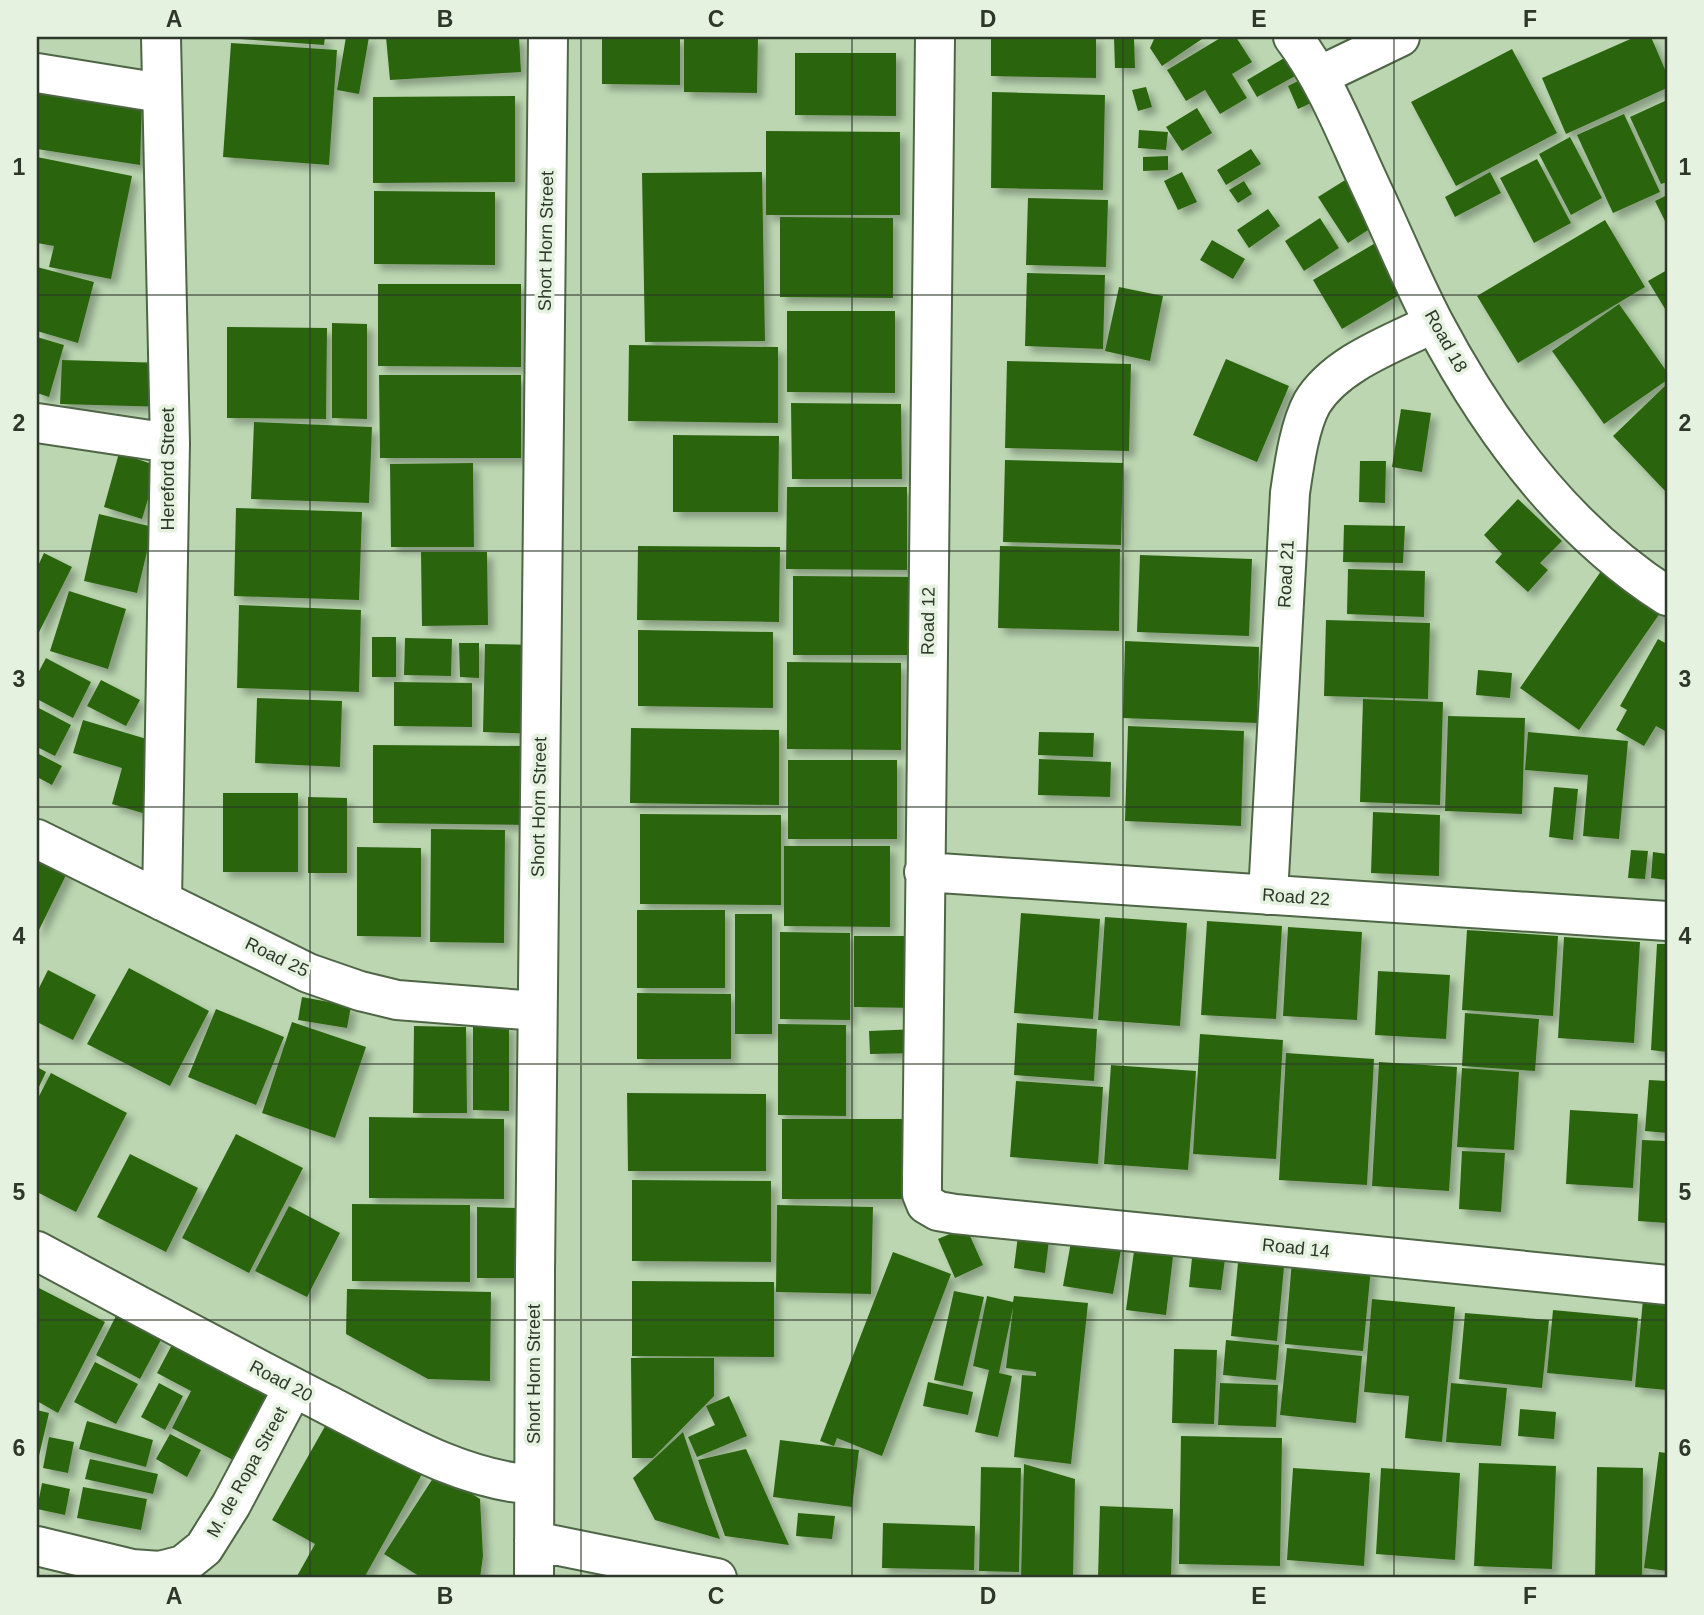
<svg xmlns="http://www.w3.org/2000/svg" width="1704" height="1615" viewBox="0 0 1704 1615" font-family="Arial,sans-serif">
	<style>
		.building { fill: #2c650f; filter: url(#shadow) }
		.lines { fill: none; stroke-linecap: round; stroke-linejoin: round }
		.minor-casing { stroke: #4e6646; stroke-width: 42 }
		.minor { stroke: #fff; stroke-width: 38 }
		.grid { fill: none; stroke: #2e382a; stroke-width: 2; stroke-opacity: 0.55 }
		.labels { text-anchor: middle; stroke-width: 7; stroke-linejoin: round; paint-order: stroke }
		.street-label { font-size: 18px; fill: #2e382a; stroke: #e4f2df }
		.neatline { fill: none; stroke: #2e382a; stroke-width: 2.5 }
		.grid-label { font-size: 23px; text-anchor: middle; font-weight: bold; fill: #2e382a }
	</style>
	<defs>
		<filter id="shadow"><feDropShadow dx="6" dy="6" stdDeviation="3.5" flood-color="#0004"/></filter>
	</defs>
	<rect width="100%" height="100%" fill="#bbd6b1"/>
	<path class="building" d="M240,37H325L324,45L240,39Z
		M346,37H369L359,94L337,90Z
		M386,37H519L521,72L390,80Z
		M602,37H680V85L602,84Z
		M684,37H758L757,93L684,92Z
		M991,37H1096V78L991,76Z
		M1155,37H1205L1162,66L1150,48Z
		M1222,37H1236L1252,62L1232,74L1247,98L1220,114L1205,90L1186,101L1167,70Z
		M1635,37H1651L1667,74V88L1566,134L1542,78Z
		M1114,38H1134L1135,68H1115Z
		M231,43L337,50L329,165L223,157Z
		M1512,49L1557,133L1456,186L1411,102Z
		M795,53H896V116L795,115Z
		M1286,57L1297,75L1257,97L1247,80Z
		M1300,80L1311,103L1298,109L1288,86Z
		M37,85L142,100L140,165L37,149Z
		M1146,87L1152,107L1138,111L1132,90Z
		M992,92L1105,95L1103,190L991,188Z
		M515,96V182L373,183V97Z
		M1667,100V182L1661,184L1630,117Z
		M1197,108L1212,133L1182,151L1166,127Z
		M1624,114L1660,192L1613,213L1577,135Z
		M1139,130L1168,132L1166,150L1138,148Z
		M766,131L900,132V215H766Z
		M1570,137L1602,198L1571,215L1539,154Z
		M1251,149L1261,164L1226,185L1217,170Z
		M1168,156V170L1143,171V157Z
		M37,157L132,176L111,279L49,267L54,246L37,243Z
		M1537,159L1571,223L1534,243L1500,178Z
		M762,172L765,341L645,342L642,173Z
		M1182,172L1197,202L1178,210L1164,181Z
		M1490,172L1501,193L1455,217L1445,197Z
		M1350,177L1379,223L1348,243L1318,197Z
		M1244,181L1252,194L1238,203L1229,190Z
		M374,191L495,192V265L374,264Z
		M1667,195V225L1655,201Z
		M1028,198L1108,200L1106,267L1026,265Z
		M1268,209L1280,226L1249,248L1237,230Z
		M780,217L893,218V298L780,297Z
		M1320,218L1339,248L1304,271L1285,241Z
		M1605,220L1645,287L1518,363L1477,296Z
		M1212,240L1245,259L1233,279L1200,260Z
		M1377,242L1406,291L1342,329L1313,280Z
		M37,267L94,282L78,343L37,331Z
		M1667,270V312L1648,281Z
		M1027,273L1105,275L1103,349L1025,346Z
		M378,284H521V367L378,366Z
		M1119,287L1163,296L1150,361L1105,351Z
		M1619,304L1667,372V380L1604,424L1552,351Z
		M787,311H895V393L787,392Z
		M332,323L367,324V419L332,418Z
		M227,327L327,328L326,419L227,418Z
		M37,337L64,345L49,397L37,393Z
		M629,345L778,347V423L628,421Z
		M1226,359L1289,386L1257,462L1193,435Z
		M62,360L165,363L167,407L60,404Z
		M1007,361L1131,364L1129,451L1005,448Z
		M379,375H521V458H380Z
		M1667,384V493L1613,436Z
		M791,403L901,404L902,479H792Z
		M1401,409L1431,413L1422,472L1392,467Z
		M254,422L372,427L369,503L251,499Z
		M673,435L779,436L778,512H673Z
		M119,453L158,466L142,519L104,507Z
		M1005,460L1123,463L1121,545L1003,542Z
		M1360,461H1386L1385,503L1359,502Z
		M473,463L474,547H391L390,464Z
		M787,487H907V570L786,569Z
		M1518,499L1562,541L1540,563L1548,570L1528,592L1495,562L1502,554L1484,535Z
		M236,508L362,512L359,600L234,596Z
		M99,514L153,527L137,593L84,581Z
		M1344,525L1405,526L1403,563L1343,562Z
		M638,546L780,547L779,622L637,620Z
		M1000,546L1120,549L1119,631L998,628Z
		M1615,551L1667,603L1579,730L1520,688Z
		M421,552H487L488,625L422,626Z
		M44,553L72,567L37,636V568Z
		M1140,555L1252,559L1249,636L1137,632Z
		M1348,569L1425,571L1424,617L1347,614Z
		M793,576L924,577V655H793Z
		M69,591L126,609L108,669L50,651Z
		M239,605L361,610L359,692L237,688Z
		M1326,620L1430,623L1428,699L1324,696Z
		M638,630L773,632V708L638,706Z
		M372,637H396V677H372Z
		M405,638L452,639L451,676L404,675Z
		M1658,639L1667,644V732L1656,726L1644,746L1616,730L1627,710L1620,706Z
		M1125,641L1259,647L1257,723L1123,718Z
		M459,643H479V678L460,677Z
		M485,644L540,645L538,734L483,732Z
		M46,658L91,682L73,718L37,699V675Z
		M787,662L901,663V750L787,749Z
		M1478,670L1512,673L1510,698L1476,695Z
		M101,680L140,700L126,726L87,706Z
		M394,682L472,683V727L394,726Z
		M257,698L342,701L340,767L255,763Z
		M1363,699L1443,702L1440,805L1360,802Z
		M37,707L71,725L55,756L37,747Z
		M1448,716L1525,718L1522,814L1445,811Z
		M83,720L160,743L146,814L112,804L122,768L73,753Z
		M1128,726L1244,731L1241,826L1125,821Z
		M631,728L779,730V805L630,803Z
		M1039,732L1094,733L1093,757L1038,755Z
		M1528,732L1628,741L1619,839L1583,836L1588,775L1525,770Z
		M373,745L534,746V825L373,823Z
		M37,753L62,766L52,785L37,777Z
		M1039,759L1111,762L1110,797L1038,795Z
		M788,760H897V839H788Z
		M1554,787L1578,789L1573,840L1549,837Z
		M223,793H298V872H223Z
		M308,797L347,798V873H308Z
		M1373,812L1440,815L1439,876L1371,873Z
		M640,814L781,815V905L640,904Z
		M431,829L505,830L504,943L430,942Z
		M784,846H890V927L784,926Z
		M357,847L421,848V937L357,936Z
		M1631,850L1648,851L1645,879L1628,878Z
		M1653,852L1667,854V880L1651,878Z
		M37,856L68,871L37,934Z
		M637,910H725V988H637Z
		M1021,913L1100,919L1093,1019L1014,1013Z
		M735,914H772V1034H735Z
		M1105,917L1187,923L1180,1026L1098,1020Z
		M1207,921L1282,926L1276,1019L1201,1015Z
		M1288,927L1362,932L1357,1020L1283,1016Z
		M1467,930L1558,936L1553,1016L1462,1010Z
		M780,932L850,933V1020L780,1019Z
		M854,936H915V1008L854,1007Z
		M1564,937L1640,942L1634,1043L1558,1038Z
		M1657,944H1667V1052L1651,1050Z
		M129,968L209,1011L170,1086L87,1044Z
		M48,970L96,995L73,1040L37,1022V992Z
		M1378,971L1450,975L1446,1039L1375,1035Z
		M637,993L731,994V1059H637Z
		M302,997L351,1006L347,1028L298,1020Z
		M216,1009L284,1037L256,1105L188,1077Z
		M1465,1013L1539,1019L1535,1071L1462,1066Z
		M292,1022L366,1047L335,1138L262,1113Z
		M1017,1023L1097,1029L1094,1081L1014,1075Z
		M778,1024L846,1025V1116L778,1115Z
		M473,1025H509V1111L473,1110Z
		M414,1026L466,1027L467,1113H413Z
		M919,1029L920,1053L870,1054L869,1031Z
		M1200,1034L1283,1040L1276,1159L1193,1154Z
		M1286,1053L1374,1059L1367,1185L1279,1180Z
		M1379,1062L1457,1067L1449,1191L1372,1186Z
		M1111,1065L1196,1071L1188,1170L1104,1164Z
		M37,1067L46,1072L37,1091Z
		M1462,1068L1519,1072L1514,1150L1457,1147Z
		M51,1073L127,1113L76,1212L37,1192V1100Z
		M1649,1080L1667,1081V1133L1645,1131Z
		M1016,1081L1103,1087L1098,1164L1010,1157Z
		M627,1093L766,1094V1171H628Z
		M1570,1110L1638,1114L1633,1188L1566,1184Z
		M369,1117L504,1119V1199L369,1198Z
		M782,1119H904V1199H782Z
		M236,1134L303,1168L249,1273L182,1238Z
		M1642,1140L1667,1141V1223L1638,1221Z
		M1462,1151L1505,1153L1501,1212L1459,1209Z
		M130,1154L198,1188L166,1252L97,1217Z
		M632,1180L771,1181V1262L632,1261Z
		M352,1204L470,1205V1282L352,1281Z
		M777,1205L873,1207L871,1294L776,1292Z
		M289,1206L340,1233L307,1297L255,1271Z
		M477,1207L517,1208V1278H477Z
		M966,1227L983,1265L955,1278L938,1239Z
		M1019,1227L1050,1231L1045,1273L1014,1268Z
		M1073,1231L1123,1239L1113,1294L1063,1286Z
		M1136,1236L1175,1240L1166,1315L1126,1310Z
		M1193,1248L1226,1251L1221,1290L1189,1287Z
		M893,1252L951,1274L882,1456L837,1438L834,1446L820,1441Z
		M1239,1252L1285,1256L1277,1341L1231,1336Z
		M1292,1260L1371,1268L1363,1351L1285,1344Z
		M632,1281L774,1282V1357L632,1356Z
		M37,1287L105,1322L58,1413L37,1401Z
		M1644,1288L1667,1290V1390L1635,1387Z
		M347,1289L491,1292L490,1381L428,1379L346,1334Z
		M954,1291L984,1297L963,1386L934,1380Z
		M987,1296L1013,1302L1014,1296L1088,1303L1071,1464L1014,1457L1022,1375L1036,1376V1372L1006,1368L1013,1308L999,1373L1012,1376L998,1437L975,1432L989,1370L973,1366Z
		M1372,1299L1455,1307L1442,1442L1405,1438L1409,1396L1364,1392Z
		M1553,1310L1638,1318L1632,1381L1547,1373Z
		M1465,1313L1549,1320L1542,1388L1459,1379Z
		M117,1314L162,1338L140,1379L96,1355Z
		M175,1339L293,1401L256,1472L172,1428L191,1391L157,1373Z
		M1226,1340L1279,1345L1276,1380L1223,1375Z
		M1287,1348L1362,1356L1356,1423L1280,1415Z
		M1174,1349L1217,1350L1214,1424L1172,1423Z
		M631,1358H714V1396L653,1458H632Z
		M95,1362L138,1384L116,1424L74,1402Z
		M928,1382L973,1392L968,1415L923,1406Z
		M159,1383L183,1396L165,1430L141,1417Z
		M1220,1383L1278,1385L1276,1427L1218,1425Z
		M1451,1383L1507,1388L1501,1446L1446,1442Z
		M729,1396L747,1436L697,1457L688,1437L715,1425L706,1406Z
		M1520,1409L1556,1412L1554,1439L1518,1436Z
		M37,1410L49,1413L38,1460H37Z
		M87,1421L153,1440L146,1467L79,1449Z
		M328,1421L422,1474L364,1578H296L315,1544L272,1520Z
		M683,1432L706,1501L720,1539L655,1520L633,1478Z
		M170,1434L201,1450L187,1477L156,1459Z
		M1181,1436L1282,1438L1280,1566L1179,1564Z
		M49,1437L74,1442L68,1473L43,1468Z
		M780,1440L859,1450L852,1507L773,1497Z
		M746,1449L789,1545L725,1536L698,1460Z
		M1659,1452L1667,1453V1571L1644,1568Z
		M90,1459L158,1474L153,1494L85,1479Z
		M1479,1463L1556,1466L1552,1569L1474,1566Z
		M1024,1464L1075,1479L1073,1578H1021Z
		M981,1467L1021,1468L1019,1572L979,1571Z
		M1597,1467L1643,1468L1642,1578H1595Z
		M1293,1468L1370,1473L1364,1566L1287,1560Z
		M1381,1468L1460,1473L1455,1560L1376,1554Z
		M437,1472L480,1499L483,1556L480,1578H422L384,1554Z
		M42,1483L70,1489L65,1515L37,1509Z
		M83,1487L147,1499L141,1530L77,1518Z
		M1100,1506L1173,1509L1171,1578H1098Z
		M798,1513L835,1516L832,1539L796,1536Z
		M883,1523L975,1526L974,1570L882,1568Z"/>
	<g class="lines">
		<defs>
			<path id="minor" d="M161,37L170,443L162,901
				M935,37L922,1180V1194L926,1204L938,1211L955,1214L1667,1285
				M1293,37C1329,85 1350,144 1376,198C1395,239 1413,283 1434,323C1490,429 1565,531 1667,596
				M37,73L161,93
				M1319,76L1400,37
				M37,423L170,443
				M37,839L308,973L360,991L397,1000L537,1011
				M924,872L1667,921
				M1268,895L1290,493C1294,466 1299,427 1312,403C1336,363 1394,343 1434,323
				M37,1251C134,1303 230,1355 328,1405C394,1439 459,1479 534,1485
				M534,1541L717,1578
				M37,1546L132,1569L160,1571L183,1565L204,1548L231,1505L293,1388
				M534,1578L535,1272L548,37"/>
		</defs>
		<use href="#minor" class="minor-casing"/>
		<use href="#minor" class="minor"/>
	</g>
	<path class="grid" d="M310,37V1578M581,37V1578M852,37V1578M1123,37V1578M1394,37V1578M37,295H1667M37,551H1667M37,807H1667M37,1064H1667M37,1320H1667"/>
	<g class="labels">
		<g class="street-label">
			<text transform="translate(546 241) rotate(-89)" y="6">Short Horn Street</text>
			<text transform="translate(1446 341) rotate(61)" y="6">Road 18</text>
			<text transform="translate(168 469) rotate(-90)" y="6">Hereford Street</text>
			<text transform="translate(1286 574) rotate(-87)" y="6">Road 21</text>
			<text transform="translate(928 621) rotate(-89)" y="6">Road 12</text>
			<text transform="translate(539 807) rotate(-89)" y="6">Short Horn Street</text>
			<text transform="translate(1296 897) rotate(4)" y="6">Road 22</text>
			<text transform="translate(277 957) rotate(26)" y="6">Road 25</text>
			<text transform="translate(1296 1248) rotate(6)" y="6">Road 14</text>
			<text transform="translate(534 1374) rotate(-90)" y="6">Short Horn Street</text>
			<text transform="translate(281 1381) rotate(28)" y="6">Road 20</text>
			<text transform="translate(247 1472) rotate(-61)" y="6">M. de Ropa Street</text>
		</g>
	</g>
	<rect width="1704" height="1615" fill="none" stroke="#e4f2df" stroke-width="77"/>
	<rect x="38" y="38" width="1628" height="1538" class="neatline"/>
	<g class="grid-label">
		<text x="174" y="27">A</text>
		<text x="445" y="27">B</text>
		<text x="716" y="27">C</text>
		<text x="988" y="27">D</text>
		<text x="1259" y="27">E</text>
		<text x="1530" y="27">F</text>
		<text x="19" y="175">1</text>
		<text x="1685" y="175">1</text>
		<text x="19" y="431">2</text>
		<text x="1685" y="431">2</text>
		<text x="19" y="687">3</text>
		<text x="1685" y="687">3</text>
		<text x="19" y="944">4</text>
		<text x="1685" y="944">4</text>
		<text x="19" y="1200">5</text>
		<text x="1685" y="1200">5</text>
		<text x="19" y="1456">6</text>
		<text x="1685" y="1456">6</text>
		<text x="174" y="1604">A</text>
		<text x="445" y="1604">B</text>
		<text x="716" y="1604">C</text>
		<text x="988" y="1604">D</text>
		<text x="1259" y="1604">E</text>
		<text x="1530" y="1604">F</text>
	</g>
</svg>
